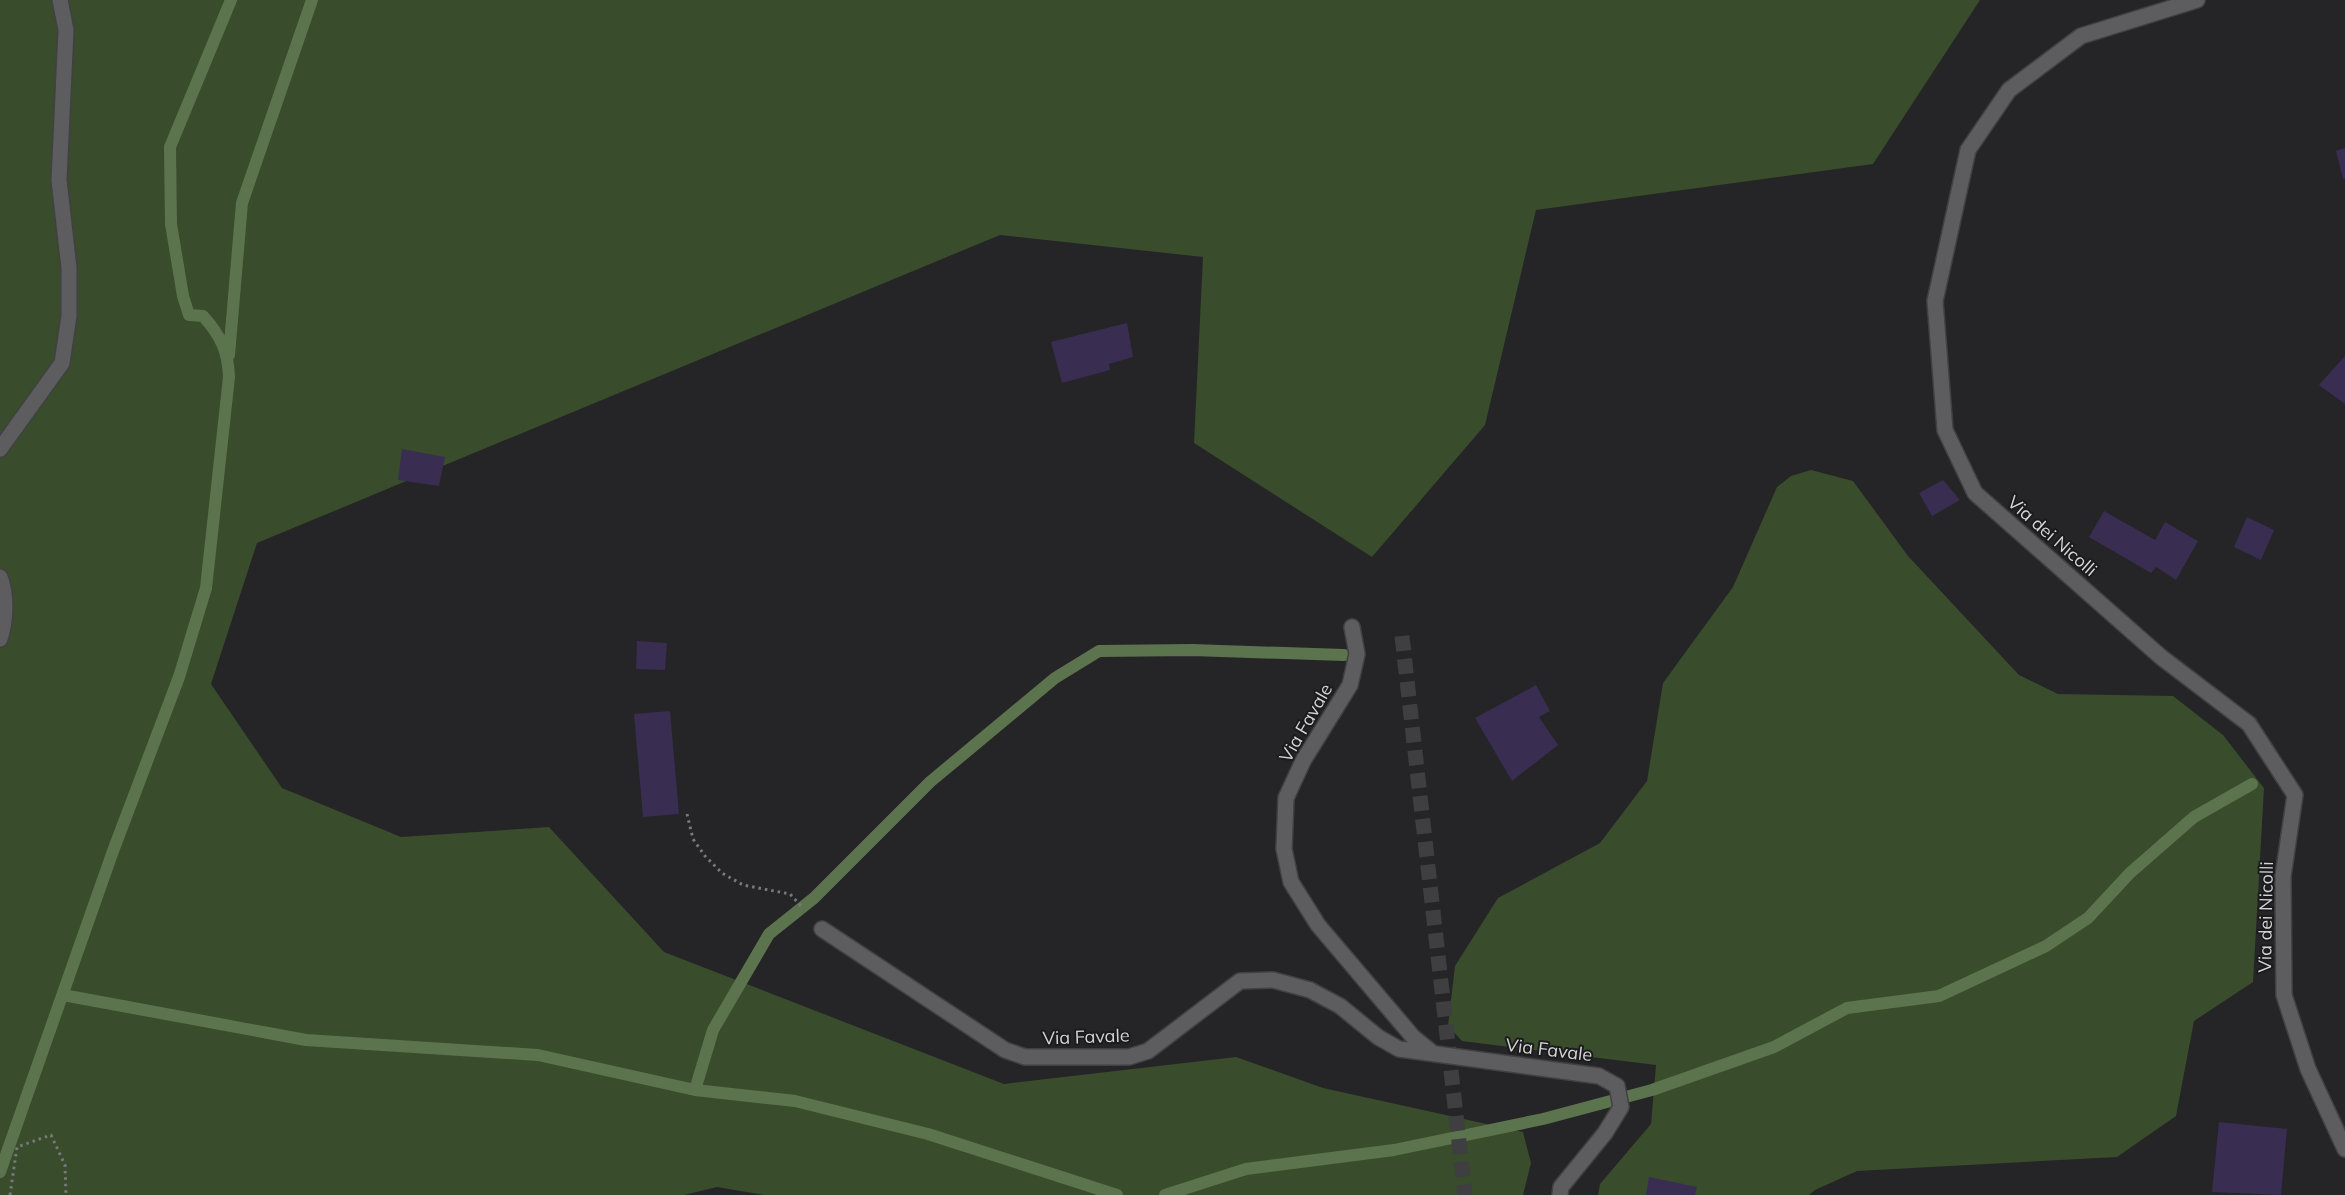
<svg xmlns="http://www.w3.org/2000/svg" width="2345" height="1195" viewBox="0 0 2345 1195" font-family="Mulish,sans-serif">
	<style>
		.green { fill: #394c2c }
		.lines { fill: none; stroke-linecap: round; stroke-linejoin: round }
		.stream { stroke: #5c744d; stroke-width: 12 }
		.building { fill: #3a2d52 }
		.minor-tunnel { stroke: #3f3e41; stroke-width: 15; stroke-dasharray: 15 8; stroke-linecap: butt }
		.minor-casing { stroke: #414043; stroke-width: 18 }
		.path { stroke: #79787a; stroke-width: 3; stroke-dasharray: 2.5 4; stroke-linecap: butt }
		.minor { stroke: #5d5c5f; stroke-width: 15 }
		.labels { text-anchor: middle; stroke-width: 4; stroke-linejoin: round; paint-order: stroke }
		.street-label { font-size: 18px; fill: #d4d3d5; stroke: #1b1b1d }
	</style>
	<rect width="100%" height="100%" fill="#252427"/>
	<path class="green" d="M0,0H1980L1873,164L1536,210L1485,425L1372,557L1194,443L1203,257L1000,235L257,543L211,684L282,788L401,837L549,827L664,952L1004,1084L1236,1057L1323,1088L1523,1132L1531,1163L1523,1195H764L717,1187L684,1195H0Z
		M1811,470L1853,481L1908,556L2019,675L2058,694L2173,696L2223,735L2264,788L2253,982L2194,1021L2176,1116L2117,1157L1857,1171L1815,1190L1809,1195H1598L1600,1184L1651,1124L1656,1065L1462,1041L1448,1026L1455,966L1498,898L1600,843L1647,781L1663,683L1733,587L1777,487L1791,476Z"/>
	<g class="lines">
		<path class="stream" d="M229,355L242,203L312,0
			M63,995L306,1040L538,1055L695,1090L795,1101L928,1134L1117,1195
			M695,1090L713,1030L769,934L814,898L930,782L1055,678L1099,651L1192,650L1344,655
			M0,1172L113,851L179,677L206,588L229,377C228,351 221,336 203,316L189,315L183,296L171,224L170,147L231,0
			M1165,1195L1246,1169L1394,1150L1543,1119L1652,1090L1774,1047L1847,1008L1939,996L2046,946L2088,918L2130,873L2194,817L2252,784"/>
	</g>
	<path class="building" d="M2345,148V179H2343L2336,151Z
		M1127,323L1133,357L1109,364L1110,370L1062,383L1051,342Z
		M2345,356V404L2319,385Z
		M402,449L445,457L439,486L398,480Z
		M1943,480L1960,500L1932,516L1919,493Z
		M2104,511L2155,540L2165,522L2198,541L2176,580L2156,567L2151,573L2089,537Z
		M2247,517L2274,530L2261,560L2234,547Z
		M637,641L667,643L665,670L636,669Z
		M1536,685L1550,711L1539,717L1558,745L1512,781L1475,718Z
		M670,711L679,814L643,817L634,714Z
		M2219,1122L2287,1129L2281,1195L2212,1192Z
		M1649,1177L1697,1187L1695,1195H1646Z"/>
	<g class="lines">
		<path class="minor-tunnel" d="M1402,636L1465,1195"/>
		<defs>
			<path id="minor" d="M2197,0L2081,36L2009,90L1968,150L1935,301L1945,430L1975,493L2161,657L2249,724L2295,795L2283,876L2284,995L2308,1069L2345,1149
				M0,449L62,363L69,316V268L59,180L66,30L60,0
				M0,577C7,595 6,621 0,639
				M1352,627L1357,654L1350,685L1303,761L1286,798L1284,849L1291,882L1318,925L1413,1037L1434,1054
				M822,929L1005,1050L1025,1057H1129L1148,1051L1240,981L1273,980L1310,990L1340,1006L1378,1037L1399,1049L1599,1076L1617,1086L1621,1107L1605,1133L1561,1187L1560,1195"/>
		</defs>
		<use href="#minor" class="minor-casing"/>
		<path class="path" d="M687,814L693,839L705,856L722,873L743,885L790,894L802,907
			M10,1195L17,1147L51,1135L65,1165L66,1195"/>
		<use href="#minor" class="minor"/>
	</g>
	<g class="labels">
		<g class="street-label">
			<text transform="translate(2052 536) rotate(41)" y="6">Via dei Nicolli</text>
			<text transform="translate(1306 723) rotate(-60)" y="6">Via Favale</text>
			<text transform="translate(2266 917) rotate(-89)" y="6">Via dei Nicolli</text>
			<text transform="translate(1086 1037) rotate(-2)" y="6">Via Favale</text>
			<text transform="translate(1549 1050) rotate(7)" y="6">Via Favale</text>
		</g>
	</g>
</svg>
